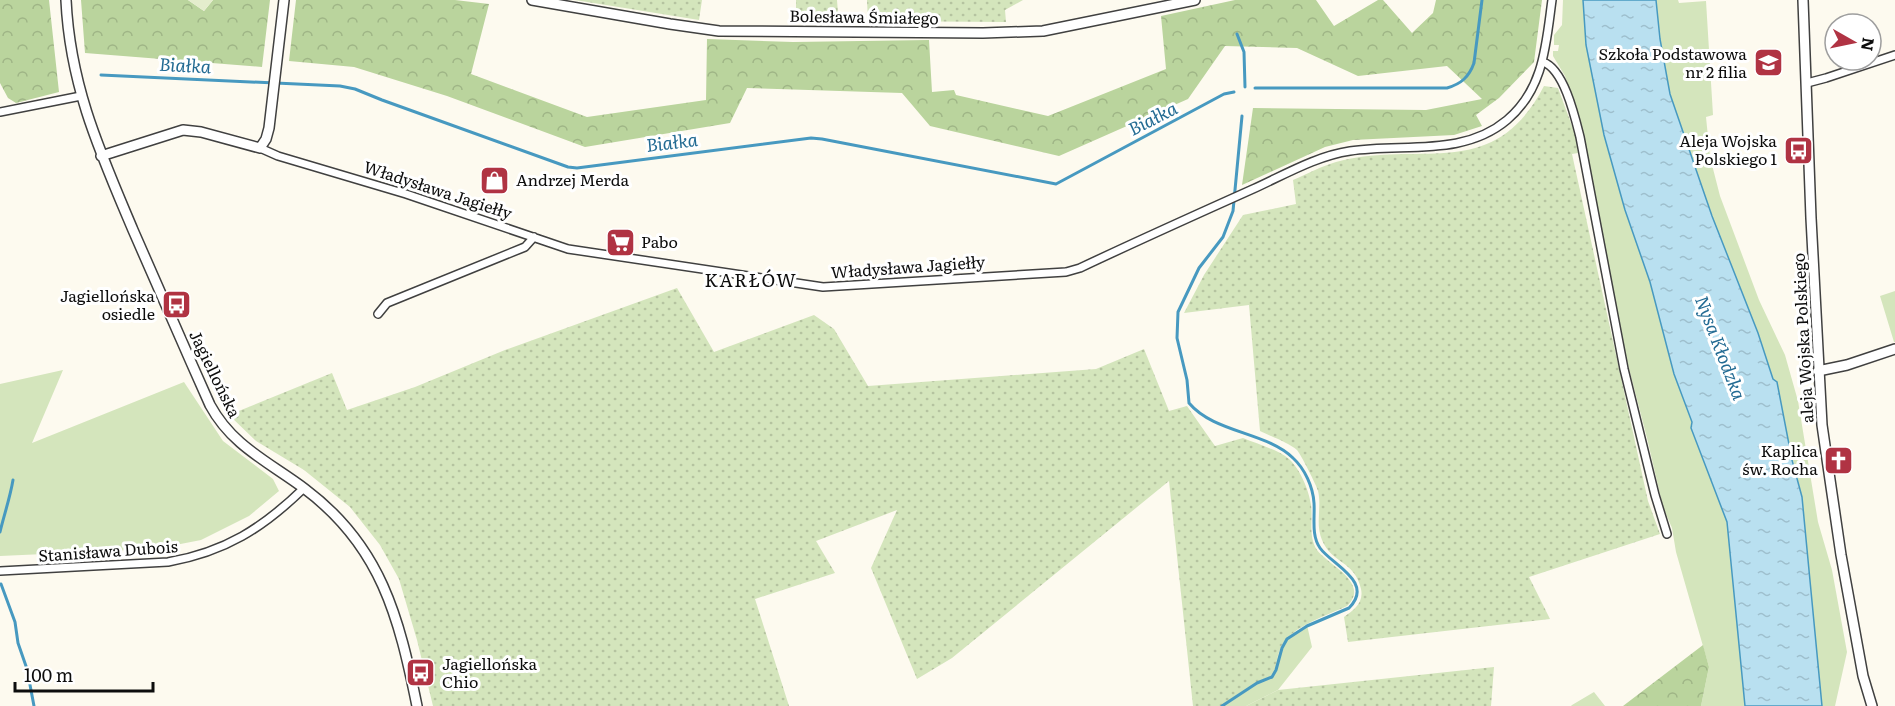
<svg xmlns="http://www.w3.org/2000/svg" width="1895" height="706" viewBox="0 0 1895 706" font-family="Literata,serif">
	<style>
		.grass { fill: #d4e5bc }
		.forest { fill: url(#forest-crowns) }
		.park { fill: url(#park-dots) }
		.pitch { fill: #e4edcd }
		.water { fill: url(#water-ripples); stroke: #4799c0; stroke-width: 1.5 }
		.lines { fill: none; stroke-linecap: round; stroke-linejoin: round }
		.stream { stroke: #4799c0; stroke-width: 3 }
		.minor-casing { stroke: #404040; stroke-width: 10 }
		.tertiary-casing { stroke: #404040; stroke-width: 12 }
		.minor { stroke: #fff; stroke-width: 7 }
		.tertiary { stroke: #fff; stroke-width: 9 }
		.labels { text-anchor: middle; stroke-width: 6; stroke-linejoin: round; paint-order: stroke }
		.street-label { font-size: 16px; fill: #0d0d0d; stroke: #fff }
		.poi-label { font-size: 16px; fill: #0d0d0d; stroke: #fff; text-anchor: end }
		.water-label { font-size: 18px; font-style: italic; fill: #236b93; stroke: #fff }
		.neighbourhood-label { font-size: 18px; letter-spacing: 1.5px; fill: #0d0d0d; stroke: #fff }
	</style>
	<defs>
		<pattern id="forest-crowns" width="20" height="18" patternUnits="userSpaceOnUse" patternTransform="scale(1.5)"><rect width="20" height="18" fill="#bad49d"/><path d="M2 6a3 3 0 1 1 6 0M12 15a3 3 0 1 1 6 0" fill="none" stroke="#9fb586"/></pattern>
		<pattern id="park-dots" width="8" height="8" patternUnits="userSpaceOnUse" patternTransform="scale(1.5)"><rect width="8" height="8" fill="#d4e5bc"/><path d="M2 2h.1M6 6h.1" fill="none" stroke="#b5c3a0" stroke-width="1.8" stroke-linecap="round"/></pattern>
		<pattern id="water-ripples" width="26" height="14" patternUnits="userSpaceOnUse" patternTransform="scale(1.5)"><rect width="26" height="14" fill="#b9e0f0"/><path d="M2 4q2-2 4 0t4 0M15 11q2-2 4 0t4 0" fill="none" stroke="#9ebfcd"/></pattern>
	</defs>
	<rect width="100%" height="100%" fill="#fdfaef"/>
	<path class="grass" d="M1563,0H1583L1586,45L1625,210L1650,282L1674,374L1692,422L1691,428L1727,522L1745,706H1701L1709,667L1676,552L1672,528L1663,507L1647,438L1627,361L1582,128L1565,76L1553,56V51H1558L1559,45H1554V35L1562,25Z
		M1656,0H1678L1679,3L1706,1L1713,115L1706,117L1710,157L1720,196L1759,300L1785,355L1798,401L1818,522L1832,570L1847,652L1835,706H1822L1802,497L1773,380L1758,333L1712,216L1670,94L1660,39Z
		M1895,291V342H1894L1880,296Z
		M63,370L32,443L184,382L223,441L273,479L279,491L249,516L201,540L155,549L0,556V384Z
		M1307,625L1312,647L1278,690L1246,706H1221L1255,683L1271,676L1281,648L1287,637Z
		M1594,692L1605,706H1571L1572,705Z"/>
	<path class="forest" d="M0,0H49L59,92L16,103L8,98L0,83Z
		M81,0H188L204,11L213,0H270L262,67L85,53Z
		M296,0H455L489,4L471,74L587,117L706,100L707,39L793,42L929,40L932,92L954,90L956,95L1048,116L1166,69L1161,16L1235,0H1316L1334,26L1378,0H1383L1412,33L1433,13L1436,0H1542L1534,62L1499,98L1476,115L1482,126L1454,135L1353,140L1325,147L1242,185L1253,108L1426,110L1482,99L1447,66L1358,76L1297,48L1225,46L1188,99L1059,156L930,126L902,93L747,88L730,123L585,147L447,96L354,67L289,61Z
		M1703,645L1709,667L1701,706H1623Z"/>
	<path class="park" d="M575,0H702L699,20Z
		M796,0H837L838,13L796,19Z
		M867,0H1023L1005,10L1006,22L868,21Z
		M1544,86L1558,88L1575,134L1578,153L1572,154L1648,501L1660,534L1529,577L1550,619L1348,642L1344,617C1354,610 1364,603 1361,589C1355,561 1331,563 1322,540C1315,524 1322,507 1318,491C1317,486 1300,453 1297,450C1289,443 1270,436 1260,431L1249,305L1184,313L1204,275L1243,215L1296,204L1293,180C1307,174 1322,166 1336,162C1421,139 1493,184 1544,86Z
		M677,288L714,352L814,315L834,329L868,386L1096,369L1144,349L1169,411L1187,406L1215,446L1243,438C1257,444 1277,449 1289,459C1300,469 1309,490 1311,505C1313,520 1308,536 1317,550C1328,565 1371,583 1347,606C1328,615 1293,626 1282,645C1277,654 1277,666 1271,676L1255,683L1221,706H1193L1169,481L952,658L917,679L871,568L897,510L816,541L835,573L755,599L789,706H433L417,640L399,579L380,545L350,507L304,470L256,441L229,415L332,373L347,410L415,387L505,350Z
		M1494,667L1491,706H1246L1278,690Z"/>
	<path class="pitch" d="M188,0H213L204,11Z"/>
	<path class="water" d="M1583,0H1656L1660,39L1670,94L1712,216L1758,333L1773,379L1777,382L1792,460L1802,497L1822,706H1745L1727,522L1691,428L1692,422L1674,374L1650,282L1625,210L1604,135L1586,45Z"/>
	<g class="lines">
		<path class="stream" d="M1237,34L1244,52L1245,87
			M101,75L340,86L355,89L382,100L568,167L577,168L811,138L822,139L1056,184L1224,94L1234,92
			M1255,88H1447C1461,84 1469,77 1474,63L1482,0
			M0,532C4,515 10,498 13,480
			M1,584L15,622L18,643L27,669L34,706
			M1222,706L1257,683L1272,677L1276,670L1282,648L1287,639L1307,626L1349,608C1375,582 1332,565 1320,548C1311,535 1315,518 1314,503C1313,487 1305,469 1293,458C1267,432 1214,433 1189,403L1187,380L1177,338L1178,312L1199,268L1223,237L1233,211L1242,116"/>
		<defs>
			<path id="minor" d="M1543,62C1564,69 1575,117 1580,137L1624,369L1655,495L1667,534
				M1807,83L1826,78L1895,55
				M0,112L81,96
				M260,148L278,156L406,194L568,249L823,287L1066,272L1080,268C1137,241 1195,215 1253,189C1284,175 1316,156 1350,151C1404,143 1463,157 1507,120C1544,89 1546,44 1552,0
				M378,314L387,303L525,247L534,237
				M0,571L168,562C225,552 263,528 304,488"/>
			<path id="tertiary" d="M66,0C70,86 100,152 133,230C159,289 184,347 210,405C232,446 269,462 305,489C381,546 399,617 417,706
				M532,0L670,24L719,31L983,33L1043,31L1195,0
				M1803,0L1811,218L1822,425L1841,555L1863,676L1872,706
				M101,156L183,130L201,132L260,148L266,139L269,128L284,0
				M1818,371L1847,365L1895,349"/>
		</defs>
		<use href="#minor" class="minor-casing"/>
		<use href="#tertiary" class="tertiary-casing"/>
		<use href="#minor" class="minor"/>
		<use href="#tertiary" class="tertiary"/>
	</g>
	<defs>
		<symbol id="school-square" viewBox="-11 -11 22 22"><rect x="-9" y="-9" width="18" height="18" rx="4" fill="#b03343" stroke="#fff"/><path d="M0-5L7-2L0 1L-7-2ZM-4 1L0 2.5L4 1V4Q0 6-4 4Z" fill="#fff"/></symbol>
		<symbol id="bus-square" viewBox="-11 -11 22 22"><rect x="-9" y="-9" width="18" height="18" rx="4" fill="#b03343" stroke="#fff"/><path d="M-5-6H5V4H4V6H2V4H-2V6H-4V4H-5ZM-3.5-4V0h7V-4ZM-3.5 1.2v1.5H-2V1.2ZM2 1.2v1.5H3.5V1.2Z" fill="#fff"/></symbol>
		<symbol id="shop-square" viewBox="-11 -11 22 22"><rect x="-9" y="-9" width="18" height="18" rx="4" fill="#b03343" stroke="#fff"/><path d="M-5-2.5h2.3a2.7 3.5 0 0 1 5.4 0H5L5.5 6h-11ZM-1.5-2.5h3a1.5 2.3 0 0 0-3 0Z" fill="#fff"/></symbol>
		<symbol id="supermarket-square" viewBox="-11 -11 22 22"><rect x="-9" y="-9" width="18" height="18" rx="4" fill="#b03343" stroke="#fff"/><path d="M-6-5.5h2.5l.6 2H6L4.5 2H-2.5L-4.4-4H-6ZM-1.5 3.2a1.3 1.3 0 1 0 .1 0ZM3 3.2a1.3 1.3 0 1 0 .1 0Z" fill="#fff"/></symbol>
		<symbol id="church-square" viewBox="-11 -11 22 22"><rect x="-9" y="-9" width="18" height="18" rx="4" fill="#b03343" stroke="#fff"/><path d="M-1.2-6h2.4v3.5h3.3v2.4h-3.3V6h-2.4V-.1h-3.3v-2.4h3.3Z" fill="#fff"/></symbol>
	</defs>
	<g fill-rule="evenodd">
		<use href="#school-square" x="1752" y="46" width="33" height="33"/>
		<use href="#bus-square" x="1782" y="134" width="33" height="33"/>
		<use href="#shop-square" x="478" y="164" width="33" height="33"/>
		<use href="#supermarket-square" x="604" y="226" width="33" height="33"/>
		<use href="#bus-square" x="160" y="288" width="33" height="33"/>
		<use href="#church-square" x="1822" y="444" width="33" height="33"/>
		<use href="#bus-square" x="404" y="656" width="33" height="33"/>
	</g>
	<g class="labels">
		<g class="street-label">
			<text transform="translate(864 17) rotate(1)" y="6">Bolesława Śmiałego</text>
			<text transform="translate(438 190) rotate(18)" y="6">Władysława Jagiełły</text>
			<text transform="translate(908 267) rotate(-4)" y="6">Władysława Jagiełły</text>
			<text transform="translate(1803 338) rotate(-93)" y="6">aleja Wojska Polskiego</text>
			<text transform="translate(215 374) rotate(64)" y="6">Jagiellońska</text>
			<text transform="translate(108 551) rotate(-4)" y="6">Stanisława Dubois</text>
		</g>
		<g class="poi-label">
			<text x="1747" y="60">Szkoła Podstawowa<tspan x="1747" dy="18">nr 2 filia</tspan></text>
			<text x="1777" y="147">Aleja Wojska<tspan x="1777" dy="18">Polskiego 1</tspan></text>
			<text x="516" y="186" text-anchor="start">Andrzej Merda</text>
			<text x="641" y="248" text-anchor="start">Pabo</text>
			<text x="155" y="302">Jagiellońska<tspan x="155" dy="18">osiedle</tspan></text>
			<text x="1818" y="457">Kaplica<tspan x="1818" dy="18">św. Rocha</tspan></text>
			<text x="442" y="670" text-anchor="start">Jagiellońska<tspan x="442" dy="18">Chio</tspan></text>
		</g>
		<g class="water-label">
			<text transform="translate(185 66) rotate(3)" y="6">Białka</text>
			<text transform="translate(1153 119) rotate(-27)" y="6">Białka</text>
			<text transform="translate(672 143) rotate(-7)" y="6">Białka</text>
			<text transform="translate(1720 348) rotate(69)" y="6">Nysa Kłodzka</text>
		</g>
		<g class="neighbourhood-label">
			<text x="751" y="287">KARŁÓW</text>
		</g>
	</g>
	<g transform="translate(1853 42) rotate(99)"><circle r="28" fill="#ffffff" stroke="#9e9e9e" stroke-width="1.5"/>
	<path d="M0-4.5L10 22L0 15L-10 22Z" fill="#b03343"/>
	<text y="-9" font-size="16" font-weight="bold" text-anchor="middle" fill="#0d0d0d">N</text>
	</g>
	<path d="M15 682v9h138v-9" fill="none" stroke="#0d0d0d" stroke-width="3"/>
	<text x="24" y="682" font-size="18" fill="#0d0d0d" stroke="#ffffff" stroke-width="4.5" paint-order="stroke">100 m</text>
</svg>
